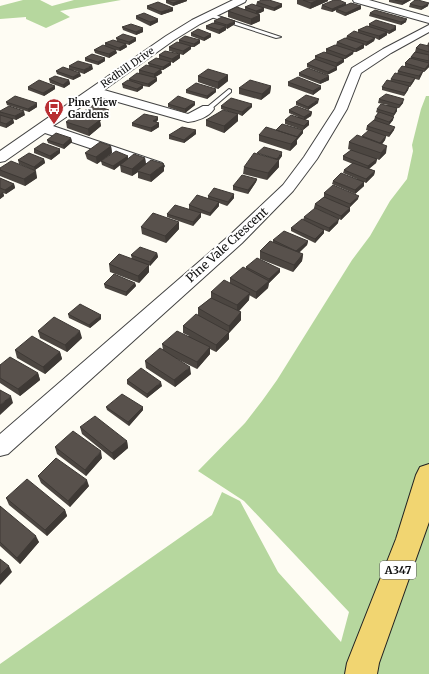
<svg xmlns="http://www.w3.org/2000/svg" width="429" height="674" viewBox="0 0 429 674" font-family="Merriweather,serif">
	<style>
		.forest { fill: #b6d79e }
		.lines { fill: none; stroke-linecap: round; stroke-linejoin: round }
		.service-casing { stroke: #434343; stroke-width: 2 }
		.minor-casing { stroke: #434343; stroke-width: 2 }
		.primary-casing { stroke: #212121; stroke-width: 2 }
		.service { fill: #fff; fill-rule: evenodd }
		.minor { fill: #fff; fill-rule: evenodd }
		.primary { fill: #f1d571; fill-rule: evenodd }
		.wall { fill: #4c4641 }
		.shaded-wall { fill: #3e3935 }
		.building { fill: #58514c; stroke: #3e3935 }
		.labels { text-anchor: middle; stroke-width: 4; stroke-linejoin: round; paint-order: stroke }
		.far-street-label { font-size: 10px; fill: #101010; stroke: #fff }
		.far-poi-label { font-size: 10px; font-weight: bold; fill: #101010; stroke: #fff; text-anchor: start }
		.shield { fill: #fff; stroke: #585858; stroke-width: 1 }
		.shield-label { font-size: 11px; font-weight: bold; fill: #101010 }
		.street-label { font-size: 12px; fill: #101010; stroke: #fff }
	</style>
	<rect width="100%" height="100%" fill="#fefcf3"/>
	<path class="forest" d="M23,0H40L52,6L74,0H121L60,11L70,17L46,28L26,19V17L0,19V6Z
		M426,96H429V674H0V664L212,515L222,492L240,501L278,572L341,642L349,612L244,501L198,471L245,423L262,401L277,380L352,260L370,236L390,201L407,179L413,151L412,145L421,109Z"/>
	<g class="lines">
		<defs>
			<path id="service" d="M208,14H212L281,37L276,38L208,16Z
				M229,89L231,90V92L210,110H206V108Z"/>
			<path id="minor" d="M233,0H246L245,2L200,24L174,40L104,90L188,114L203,106H213L214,109C209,117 197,121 188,122L97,96L53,126L162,163L164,166L162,169L157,170L152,169L45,133L5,161L0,162V151L166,36L192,20Z
				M353,0H369L429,17V23L354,2Z
				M429,25V32L391,53L361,73L347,109L317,159L293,191L242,243L8,454L0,456V434L230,235L283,185L304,157L335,109L352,68L383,49Z"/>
			<path id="primary" d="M429,464V522L379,663L377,674H345L347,663L396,539L416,475L420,467Z"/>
		</defs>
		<use href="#service" class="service-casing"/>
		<use href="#minor" class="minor-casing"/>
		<use href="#primary" class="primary-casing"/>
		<use href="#service" class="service"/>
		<use href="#minor" class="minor"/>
		<use href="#primary" class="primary"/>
	</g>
	<path class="wall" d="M166,0L187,1L173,6L166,3Z
		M297,0H328V1L310,9L297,4Z
		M389,0H411L402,5L389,2Z
		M257,2L282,4V7L274,11L264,8V11L258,14L260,15V21L251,25L228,17V11L245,9V7L256,5Z
		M410,4L428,6L421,10L409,7Z
		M322,5H346L361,6V9L345,16L336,12V10L332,12L321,9Z
		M147,6L173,11L161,15L147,9Z
		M370,13L406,22L401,25L369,16Z
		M136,16L158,22L150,26L136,19Z
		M214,21L235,24L227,29L226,28V30L219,34L206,29V26L214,23Z
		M369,24L396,30L389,34L387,33V35L379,40L375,38L374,41L366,46L364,45V48L356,52H353V54L345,59H344V62L336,67L337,70L327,75L307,67V64L315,59V56L326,53V49L336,45L337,42L346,38L347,36L358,33V30L369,26Z
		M122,27L143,32L136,35L123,30Z
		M191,33L211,34V37L204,41L191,36Z
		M116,38H136V41L129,45L126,44L127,47L120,51L112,49L117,53L109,58L95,53L94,50L105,46V43L117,41Z
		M179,40H200V43L194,47H191V49L183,55L169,51V47L179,43Z
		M429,42V67L424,72H423L419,80L415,79L414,81L410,87H409L408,90L404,96L382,90V87L390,81L391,79L397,74L398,71L405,66V63L410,59L411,57L415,52L416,48L427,46L428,43Z
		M180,54V58L173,63L171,62V65L163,70H161L162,73L155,77L157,78V81L149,87L143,86V88L137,92L123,88L122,84L130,81L129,79L139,73V70L149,66L148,63L159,58V55Z
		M85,58H105V61L98,65L85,61Z
		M69,66L93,69L84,74L73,70L81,76L73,80L57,74L56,71L69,69Z
		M299,73L329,80L320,84L299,76Z
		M228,75V81L218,89L198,82V76Z
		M49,79L69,80L70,84L64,88L50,83Z
		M288,82L321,89L313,95L288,86Z
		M55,86V89L44,96L28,90V87Z
		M271,86L270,93L261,100L239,94V88Z
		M186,90L216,92L207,99L186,93Z
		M379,99L403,103L399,108H397V111L393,117V120L389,125L394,130L389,137L386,136L385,140L382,144L386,153L379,160L377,159L376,163L369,169L375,171L374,175L366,183L364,182V186L355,194L332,184L333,181L357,179L343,173L344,170L353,164L343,160V156L351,150L348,149L349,142L362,137L369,131L366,130L367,126L374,120L375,117L378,113L376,112L377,109L388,105L378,103Z
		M6,102L37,107L29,112L7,105Z
		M296,102L318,103L308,110L296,105Z
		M168,104L195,105L185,113L168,107Z
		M221,106L252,107L242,116L238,114V121L224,133L206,126V120L236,114L221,109Z
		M289,110L312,112L311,116L305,120L309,121V125L303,130L285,124V120L298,117L289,113Z
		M0,111L25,115L16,120L0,115Z
		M83,112L109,113L100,121L101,126L89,136L67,128L66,122L84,114Z
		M0,115L13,119L14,123L6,128L0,126Z
		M158,120L156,122L159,123V127L151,132L132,126V123Z
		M196,130V134L184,143L169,139V135Z
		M276,130H303V133L297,140V144L290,151L259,141V135Z
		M71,138L72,142L64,149L48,143L47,140Z
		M111,146L112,153L97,164L87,159L85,153Z
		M34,149L60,153L51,160L34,153Z
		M128,156V159L145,158L146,164L164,171L151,182L138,178V172L132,176L121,172L120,165L114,170L102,165L101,161Z
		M282,156L279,160V167L267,180L243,174L244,167Z
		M44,159L45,163L35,170L37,178L25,186L0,176V168L33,170L19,164L18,160Z
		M0,178L14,184L15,188L6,194L3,193L4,196L0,199Z
		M257,179L256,182L248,194L233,190V186Z
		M324,193L358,199L350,207V211L341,220L314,208L315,204L324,197Z
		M234,194V198L227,206L219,203V206L210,216L201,213V217L193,226L167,217V214L189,209V205L208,198V196Z
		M304,217L338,223L329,232L324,230V233L315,243L291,231V228L303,220Z
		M141,227L179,229L166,243L142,234Z
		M273,240L308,241L307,245L299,253L303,254L302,261L293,272L260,259V251L273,242Z
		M157,253L158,257L150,266L149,265V272L139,283L110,272L109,264L132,259L131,255Z
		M246,267L280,269V272L269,283L268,288L256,299L249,295V300L239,311L241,312V320L229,333V339L216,352L210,349V354L197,369L173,357L191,374L175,387L146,368L145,361L163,350L162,344L189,336L183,333V326L198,315V308L211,298V292L230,283V278L246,269Z
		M135,283L136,286L126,296L105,288L104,284Z
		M68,314L101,319L90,328L69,318Z
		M38,331L82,338L67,352L40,338Z
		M15,350L60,352L62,359L45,374L17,358Z
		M0,365L38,373L40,380L20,396L0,383Z
		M127,380L162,386L147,398L127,384Z
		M106,407H143V410L129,426L107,410Z
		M80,427L127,441L128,448L114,460L82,434Z
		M55,447L102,458L86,476L57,454Z
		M38,476L89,486L70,507L41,483Z
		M6,498L65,510L67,516L47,536L9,505Z
		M0,506L39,542L20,564L0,546Z"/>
	<path class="shaded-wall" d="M181,0H187V1L173,6V3Z
		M318,0H328V1L310,9L311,3Z
		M406,0H411L402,5L403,2Z
		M346,3V6L336,9V10L332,12V9Z
		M429,3L428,6L421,10L422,7Z
		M282,4V7L274,11V8Z
		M361,6V9L345,16L346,13Z
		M173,8V11L161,15V12Z
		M264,8V11L256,15V11Z
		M260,15V21L251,25V19Z
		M158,19V22L150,26V22Z
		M407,19L406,22L401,25V22Z
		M235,21V24L227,29V25Z
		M226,26V30L219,34V30Z
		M396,26V30L389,34L390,31Z
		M143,28V32L136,35V32Z
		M387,32V35L379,40V36Z
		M211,34V37L204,41V38Z
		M136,38V41L129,45V42Z
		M375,38L374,41L366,46L367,42Z
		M200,40V43L194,47V44Z
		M126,44L127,47L120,51L119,48Z
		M364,44V48L356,52V49Z
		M191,46V49L183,55V51Z
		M116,50L117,53L109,58V54Z
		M354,51L353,54L345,59L346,56Z
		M180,54V58L173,63L172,59Z
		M105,58V61L98,65V62Z
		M344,59V62L336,67L337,63Z
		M171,62V65L163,70V67Z
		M429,64V67L424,72L425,69Z
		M92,65L93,69L84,74V70Z
		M337,67V70L327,75L328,72Z
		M161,69L162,73L154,78V74Z
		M423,71L422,74L419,80V76Z
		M80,73L81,76L73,80V77Z
		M228,75V81L218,89V82Z
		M329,76V80L320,84V81Z
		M157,78V81L149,87L148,84Z
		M415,78L414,81L410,87L411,83Z
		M69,80L70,84L64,88L63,85Z
		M143,85V88L137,92V89Z
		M55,86V89L44,96L43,93Z
		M271,86L270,93L261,100L262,94Z
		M321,86V89L313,95V91Z
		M409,86L408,90L404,96L405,93Z
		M216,89V92L207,99V96Z
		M319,99L318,103L308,110V107Z
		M404,99L403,103L399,108L400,105Z
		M195,102V105L185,113V109Z
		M37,103V107L29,112L28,109Z
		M252,104V107L242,116V112Z
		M397,108V111L393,117L394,114Z
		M109,110V113L100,121L101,126L89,136L88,129L100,120L99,117Z
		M24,111L25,115L16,120L15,116Z
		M312,112L311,116L304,120V117Z
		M238,114V121L224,133V126Z
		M158,117V120L153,125V121Z
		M394,117L393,120L389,125V122Z
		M13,119L14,123L6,128V124Z
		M309,121V125L303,130L304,126Z
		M159,123V127L151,132V128Z
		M395,127L394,130L389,137L390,133Z
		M196,130V134L184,143V140Z
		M303,130V133L297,140V144L290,151L291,144Z
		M386,136L385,140L380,147V143Z
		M71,138L72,142L64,149L63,145Z
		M111,146L112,153L97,164L96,157Z
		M387,146L386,153L379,160L381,153Z
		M60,149V153L51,160L50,156Z
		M282,152V156L279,160V167L267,180L268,173Z
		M128,156V159L114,170L113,166Z
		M145,158L146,165L137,171L138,172L132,176V169Z
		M44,159L45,163L35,170L34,167Z
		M377,159L376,163L367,170L368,166Z
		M164,164V171L151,182L150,175Z
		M36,171L37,178L25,186L24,179Z
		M375,171L374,175L366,183V179Z
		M257,179L256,182L248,194V190Z
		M364,182V186L355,194V190Z
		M14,184L15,188L6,194L5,190Z
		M3,192L4,196L0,199V194Z
		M234,194V198L227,206L228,202Z
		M359,196L358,199L350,207V204Z
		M219,202V206L210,216V213Z
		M350,208V211L341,220V216Z
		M201,213V217L193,226V222Z
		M339,219L338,223L329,232V228Z
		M179,222V229L166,243L165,236Z
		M324,230V233L315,243V239Z
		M308,241L307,245L296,255V251Z
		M157,253L158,257L150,266V262Z
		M303,254L302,261L293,272L294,265Z
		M149,265V272L139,283L138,276Z
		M280,269V272L269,283V279Z
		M269,281L268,288L256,299V292Z
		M135,283L136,286L126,296V292Z
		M250,293L249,300L237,313V305Z
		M241,312V320L229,333V326Z
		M101,315V319L90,328L89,325Z
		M80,331L82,338L67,352L65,345Z
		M229,332V339L216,352V345Z
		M210,347V354L197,369V362Z
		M60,352L62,359L45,374L43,367Z
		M190,367L191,374L175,387L174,380Z
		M38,373L40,380L20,396L18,389Z
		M161,382L162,386L147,398V394Z
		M11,396L13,403L0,415V405Z
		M143,407V410L129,426L128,422Z
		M127,441L128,448L114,460L112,453Z
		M101,451L102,458L86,476L85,470Z
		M87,480L89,486L70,507L68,501Z
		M65,510L67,516L47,536L45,530Z
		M36,536L39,542L20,564L17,558Z
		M9,566L12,572L0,585V575Z"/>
	<path class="building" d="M166,0H181L173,3Z
		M262,0H269L282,4L274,8L257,2Z
		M303,0H318L311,3Z
		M334,0H339L346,3L332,9L322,5Z
		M395,0H406L403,2Z
		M415,0H418L429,3L422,7L410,4Z
		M158,2L173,8L161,12L147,6Z
		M351,3L361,6L346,13L336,9Z
		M252,4L264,8L256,11L245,7Z
		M237,7L260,15L251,19L228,11Z
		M375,10L407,19L401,22L370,13Z
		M144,13L158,19L150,22L136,16Z
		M222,17L235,21L227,25L214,21Z
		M376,20L396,26L390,31L369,24Z
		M213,23L226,26L219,30L206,26Z
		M131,24L143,28L136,32L122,27Z
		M367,26L387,32L379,36L358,30Z
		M198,29L211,34L204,38L191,33Z
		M354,31L375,38L367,42L347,36Z
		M123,34L136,38L129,42L116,38Z
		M185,36L200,40L194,44L179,40Z
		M345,38L364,44L356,49L337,42Z
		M113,40L126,44L119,48L105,43Z
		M177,42L191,46L183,51L169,47Z
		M420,44L429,46V52L416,48Z
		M103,45L116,50L109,54L94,50Z
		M335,45L354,51L346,56L326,49Z
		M165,51L180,54L172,59L159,55Z
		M324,52L344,59L337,63L315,56Z
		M415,52L429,55V61L411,57Z
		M92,54L105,58L98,62L85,58Z
		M156,58L171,62L163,67L148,63Z
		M410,58L429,63V64L425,69L405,63Z
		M315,59L337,67L328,72L307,64Z
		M78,61L92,65L84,70L69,66Z
		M146,65L161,69L154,74L139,70Z
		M402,66L423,71L419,76L398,71Z
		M63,67L80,73L73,77L56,71Z
		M308,68L329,76L320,81L299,73Z
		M208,69L228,75L218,82L198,76Z
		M137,73L157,78L148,84L129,79Z
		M395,73L415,78L411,83L391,79Z
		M55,76L69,80L63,85L49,79Z
		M298,77L321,86L313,91L288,82Z
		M39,80L55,86L43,93L28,87Z
		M128,80L143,85L137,89L122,84Z
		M250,80L271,86L262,94L239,88Z
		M387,80L409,86L405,93L382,87Z
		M196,83L216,89L207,96L186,90Z
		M386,94L404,99L400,105L379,99Z
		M306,95L319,99L308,107L296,102Z
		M15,96L37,103L28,109L6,102Z
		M178,96L195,102L185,109L168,104Z
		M231,98L252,104L242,112L221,106Z
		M381,104L397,108L394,114L377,109Z
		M93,105L109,110L99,117L83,112Z
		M9,106L24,111L15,116L0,112V111Z
		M296,106L312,112L304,117L289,110Z
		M223,110L238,114L224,126L206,120Z
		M79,112L100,120L88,129L66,122Z
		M379,112L394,117L389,122L375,117Z
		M144,114L158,117L153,121L159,123L151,128L132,123Z
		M0,115L13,119L6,124L0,122Z
		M291,115L309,121L304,126L285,120Z
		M374,120L395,127L390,133L367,126Z
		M282,124L303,130L297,137L276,130Z
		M182,127L196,130L184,140L169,135Z
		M266,127L298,137L291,144L259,135Z
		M369,130L386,136L380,143L362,136Z
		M56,133L71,138L63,145L47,140Z
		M357,135L387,146L381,153L349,142Z
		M100,142L111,146L96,157L85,153Z
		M43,143L60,149L50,156L34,149Z
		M264,147L282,152L277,159L257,153Z
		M351,150L377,159L368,166L343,156Z
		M116,151L128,156L113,166L101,161Z
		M29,153L44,159L34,167L18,160Z
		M254,153L279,160L268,173L244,167Z
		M134,154L145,158L132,169L120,165Z
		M151,160L164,164L150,175L137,171Z
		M11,161L36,171L24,179L0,170V168Z
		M353,163L375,171L366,179L344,170Z
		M341,173L364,182L355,190L333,181Z
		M242,175L257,179L248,190L233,186Z
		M0,178L14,184L5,190L0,188Z
		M333,185L359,196L350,204L324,193Z
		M214,188L234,194L228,202L208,196Z
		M197,195L219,202L210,213L189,205Z
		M324,197L350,208L341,216L315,204Z
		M175,205L201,213L193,222L167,214Z
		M315,208L339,219L329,228L304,217Z
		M153,213L179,222L165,236L141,227Z
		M302,219L324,230L315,239L291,228Z
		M284,231L308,241L296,251L273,240Z
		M270,241L303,254L294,265L260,251Z
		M140,247L157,253L150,262L131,255Z
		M119,254L149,265L138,276L109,264Z
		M257,258L280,269L269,279L246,267Z
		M243,267L269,281L256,292L230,278Z
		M114,274L135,283L126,292L104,284Z
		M224,280L250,293L237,305L211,292Z
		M211,298L241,312L229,326L198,308Z
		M80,304L101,315L89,325L68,314Z
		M196,314L229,332L216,345L183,326Z
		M54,317L80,331L65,345L38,331Z
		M177,331L210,347L197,362L162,344Z
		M32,336L60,352L43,367L15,350Z
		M160,348L190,367L174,380L145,361Z
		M10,357L38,373L18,389L0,378V365Z
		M141,368L161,382L147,394L127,380Z
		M0,390L11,396L0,405Z
		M122,394L143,407L128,422L106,407Z
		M95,416L127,441L112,453L80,427Z
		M73,431L101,451L85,470L55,447Z
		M56,458L87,480L68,501L38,476Z
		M27,479L65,510L45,530L6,498Z
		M0,506L36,536L17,558L0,542Z
		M0,559L9,566L0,575Z"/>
	<defs>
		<symbol id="bus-pin" viewBox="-11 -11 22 30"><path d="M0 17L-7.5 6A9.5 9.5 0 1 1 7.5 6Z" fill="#b92f32" stroke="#fff"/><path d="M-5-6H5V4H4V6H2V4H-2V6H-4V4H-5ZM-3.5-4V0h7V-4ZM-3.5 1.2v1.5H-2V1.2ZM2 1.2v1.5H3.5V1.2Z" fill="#fff"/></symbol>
	</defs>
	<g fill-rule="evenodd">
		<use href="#bus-pin" x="43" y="97" width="22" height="30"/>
	</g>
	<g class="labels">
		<g class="far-street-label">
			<text transform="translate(127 67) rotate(-35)" y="4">Redhill Drive</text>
		</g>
		<g class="far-poi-label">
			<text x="68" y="106">Pine View<tspan x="68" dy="12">Gardens</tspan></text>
		</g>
		<rect class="shield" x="380" y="561" width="36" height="18" rx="3"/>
		<g class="shield-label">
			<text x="398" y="574">A347</text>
		</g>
		<g class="street-label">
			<text transform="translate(227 245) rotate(-42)" y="4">Pine Vale Crescent</text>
		</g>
	</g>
</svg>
